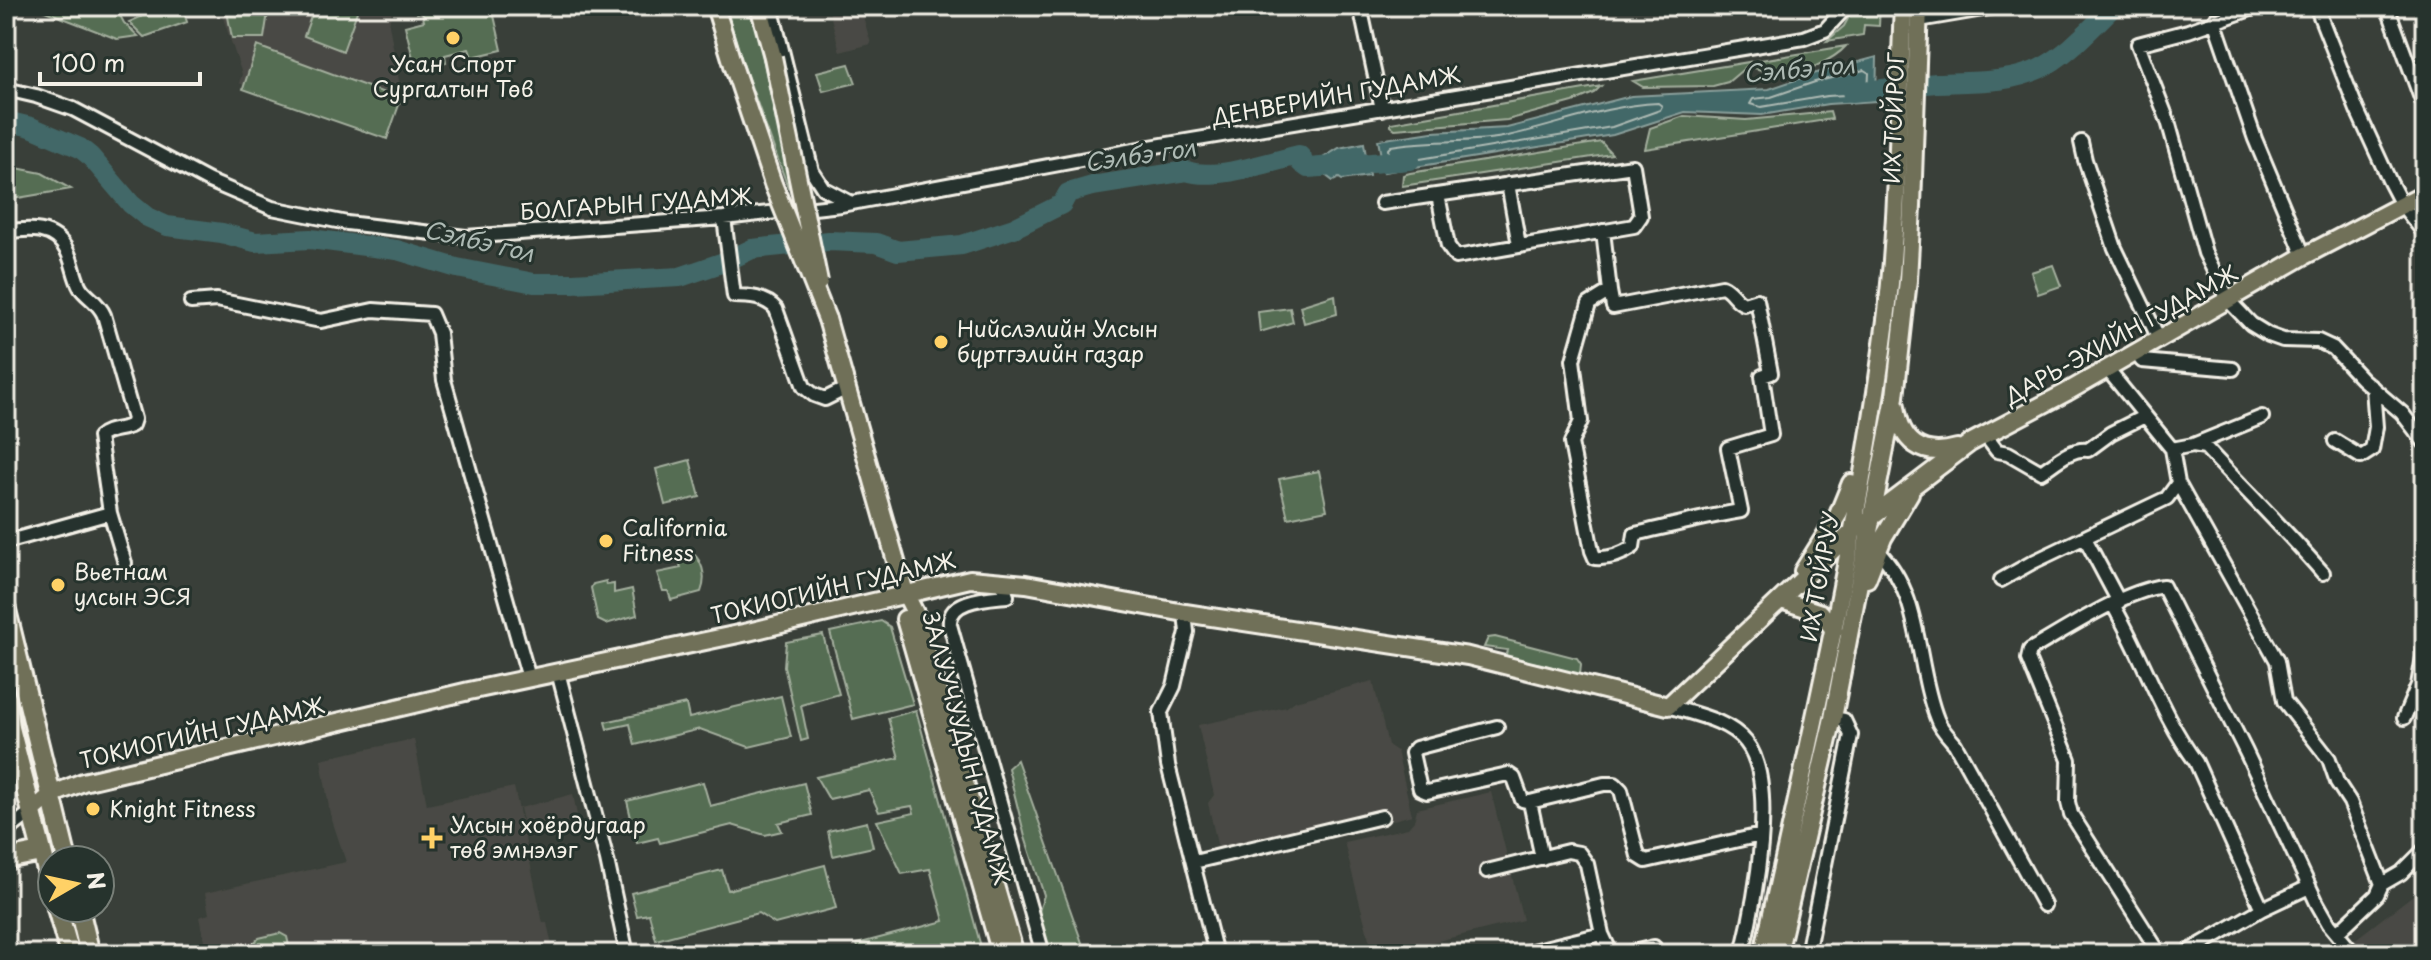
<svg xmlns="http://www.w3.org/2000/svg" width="2431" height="960" viewBox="0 0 2431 960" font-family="'Playpen Sans',sans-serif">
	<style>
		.built { fill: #494a44 }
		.green { fill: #556d53; stroke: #a4af9e; stroke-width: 2 }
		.water { fill: #436867; stroke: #8a9f9b; stroke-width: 2 }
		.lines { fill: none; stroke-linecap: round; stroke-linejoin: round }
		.shore { stroke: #adbab4; stroke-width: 2 }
		.river { stroke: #436867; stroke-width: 20 }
		.minor-casing { stroke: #f4f1e8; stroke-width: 18 }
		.major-casing { stroke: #f4f1e8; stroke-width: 22 }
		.highway-casing { stroke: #f4f1e8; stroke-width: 24 }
		.minor { stroke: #26332d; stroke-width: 12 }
		.major { stroke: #706f59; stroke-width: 16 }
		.highway { stroke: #706f59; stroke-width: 18 }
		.major-bridge-casing { stroke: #f4f1e8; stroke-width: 22; stroke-linecap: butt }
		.major-bridge { stroke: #706f59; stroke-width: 16 }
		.poi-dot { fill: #ffd166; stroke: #26332d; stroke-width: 3 }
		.labels { text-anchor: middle; stroke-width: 6; stroke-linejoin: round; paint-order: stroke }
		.poi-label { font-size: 22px; fill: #f4f1e8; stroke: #26332d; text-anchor: start }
		.street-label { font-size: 22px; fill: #f4f1e8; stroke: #26332d }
		.water-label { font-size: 24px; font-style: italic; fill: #adbab4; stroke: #26332d }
	</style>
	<rect width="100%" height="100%" fill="#393f39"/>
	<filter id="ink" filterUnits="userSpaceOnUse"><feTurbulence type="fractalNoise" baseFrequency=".0125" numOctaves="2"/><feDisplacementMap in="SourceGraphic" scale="16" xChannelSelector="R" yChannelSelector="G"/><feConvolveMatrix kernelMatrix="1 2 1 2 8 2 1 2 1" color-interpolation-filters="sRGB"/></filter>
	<g filter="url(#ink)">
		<path class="built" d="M219,6H393L389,24L401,92L386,138L239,83L242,74Z
			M828,6H860L871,44L840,52Z
			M1373,681L1388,745L1397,751L1412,815L1323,839L1321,831L1219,853L1208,803L1214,795L1198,725L1287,707L1295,701Z
			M414,739L427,805L514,787L543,923H547L554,954H184L183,950L205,945L199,917L209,914L205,893L346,862L330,814L321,759Z
			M1491,792L1523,920L1385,954H1373L1344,842L1408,828L1414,821L1417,809Z
			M573,794L578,820L525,830L520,808Z
			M2425,886V954H2357L2353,947V941Z"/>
		<path class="green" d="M32,6H115L124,23L138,36L117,39Z
			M165,6H182L187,22L144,37L129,22Z
			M226,6H269L264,38H232Z
			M343,6H359L343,51L304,36L313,11Z
			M415,6H474L475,11L492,7L502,50L472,57L469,49L445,55L446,62L416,70L405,26L424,21L422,12L417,13Z
			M725,6H752L791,190L788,187L743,64Z
			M1855,6H1880L1879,26L1864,25L1863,35L1827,41L1844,26Z
			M257,46L401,99L387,139L243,89Z
			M1846,46C1835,59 1798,77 1780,75C1769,74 1758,68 1747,66L1728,82L1713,86L1643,87L1633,81Z
			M849,64L856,83L823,91L817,72Z
			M1601,86L1594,93L1573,102L1507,120L1395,129L1391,126V123Z
			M1830,112L1832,119L1645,149L1650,128L1684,116L1746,120Z
			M1601,142L1612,154L1402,186L1403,175L1410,173Z
			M6,166L42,173L71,189L6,200Z
			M2053,265L2061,286L2038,294L2031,272Z
			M1335,295L1337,314L1304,323L1300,306Z
			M1290,308L1293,322L1260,332L1258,312Z
			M690,460L700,497L665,505L656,469Z
			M1319,471L1327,510L1288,518L1279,479Z
			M687,550C703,557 707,577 701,592L671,600L668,591H663L657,573L681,568L677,553Z
			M606,581L607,585L614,584V593L632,589L637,615L606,624L598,620L591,588L593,584Z
			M881,621L890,627L913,704L853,719L830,632Z
			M823,635L839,694L801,705L808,739L801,741L784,666L786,642Z
			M1495,637L1577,658L1581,664L1580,675L1542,664L1505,658L1507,650L1484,647L1488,638Z
			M781,696L791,737L749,747L700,729L635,745L630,724L607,729L605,722L686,704L689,718Z
			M916,710L983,954H860L857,944L944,921L930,869L902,874L877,821L914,813L912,806L879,812L869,790L829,799L816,777L899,758L888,718Z
			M1017,760L1086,954H1050L1038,915L1044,895L1025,837L1008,768Z
			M703,782L710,806L804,783L812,815L778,823L782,831L765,835L732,825L660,843L658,838L637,843L627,801Z
			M867,822L873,847L833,856L828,831Z
			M825,865L836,908L775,924L758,913L656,940L649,914L637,916L631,893L722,870L728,890Z
			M280,933L287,937L291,954H242L259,938Z"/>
		<path class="water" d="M1877,57L1876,101L1828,104L1762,115L1685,112L1613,135L1384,172L1378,140L1432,132L1507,128L1631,96L1769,89L1813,74Z
			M1364,143L1369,176L1342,180L1339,178L1333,181L1325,175L1303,167L1313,164L1339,148Z"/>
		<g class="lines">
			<path class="shore" d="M1864,70L1869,73L1868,91L1865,94L1827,96L1761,107L1750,104L1753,99L1771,97L1815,82Z
				M1658,103L1662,106L1660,110L1612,127L1408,161L1394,163L1390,160L1388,149L1391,146C1430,139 1470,144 1508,136C1559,125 1606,105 1658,103Z"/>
			<path class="river" d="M1852,92C1880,90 1908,85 1937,83C1972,81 2006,84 2039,69C2067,56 2092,27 2114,6
				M6,121L31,127L80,148L90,156L131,204L147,217L167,226L222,233L255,242L310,239L397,250L457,268L534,283H573L680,277L727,261L752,249L829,241L876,243L898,251L962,245L1014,228L1062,204L1068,193L1092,186L1187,171C1214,181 1270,162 1299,155L1302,158L1301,163L1308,168L1410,160"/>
			<defs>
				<path id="minor" d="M771,6L812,171L823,188L851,203
					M1360,6L1382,109
					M2259,6L2188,31L2138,44L2168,121L2205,253L2229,301L2251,324L2269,335L2283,340L2318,341L2333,348L2362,379L2402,413L2425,443
					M2316,6L2357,110L2390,182L2402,205L2425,234
					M2387,6L2422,101
					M1919,20L2001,6
					M2214,20L2255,139L2304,256
					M6,89L36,96L73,109L209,181L272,208L347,223L466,237L724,218L841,205L1144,148L1804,38L1825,30L1847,6
					M2081,142L2085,160L2115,248L2159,339
					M1508,184L1519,245
					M1382,203L1633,166L1641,216L1634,226L1456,257L1448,246L1438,195
					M724,218L734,296C749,296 766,297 776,309L804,387L814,395L825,399L845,389
					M1603,231L1610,291L1589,304L1573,360L1581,421L1571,443L1592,551L1595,558C1609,559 1621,555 1633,547L1635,534C1670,526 1705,517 1741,511L1728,448L1771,435L1762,376L1771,373L1757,300L1744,304C1734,300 1732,290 1722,286L1613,307L1610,291
					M6,232C28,228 55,226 67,251C73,262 74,276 80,287C86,297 98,301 104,315L134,419L132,425C122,431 108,428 99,437L110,513
					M191,302L217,300L321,321L373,310L431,314L439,333L444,380L529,678
					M2135,352L2142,361L2233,369
					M1985,435L1997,451L2008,453L2041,472C2055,463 2072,447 2088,450L2111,433L2145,416
					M2335,441L2361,457L2372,450L2376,427L2373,388
					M2193,445L2262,417
					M2172,449L2193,445L2205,447C2244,489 2285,529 2323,573
					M2178,483L2277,661L2284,701L2329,759L2337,782L2350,802L2382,884L2377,895L2337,933
					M2085,538L2119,602
					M6,542L110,513L125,563
					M1878,551C1923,595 1915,664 1937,719C1940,728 1949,737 1955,744L2044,905
					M1001,580L1007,596C989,598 947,599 950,625L1043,954
					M2001,580L2033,562L2167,498L2178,483L2172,449L2107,369
					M2113,605C2143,656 2161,715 2196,762L2262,909
					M1185,613L1187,632L1180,660L1174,686L1161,712L1168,765L1216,954
					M558,672L607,860L627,954
					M1668,706C1693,714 1729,720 1746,742C1779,783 1754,905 1742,954
					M2404,718L2418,685L2425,646
					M1497,727L1416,748L1412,753L1420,789L1427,792L1508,774L1514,778L1522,800L1530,802L1604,784H1615L1621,790L1638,856L1646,861L1761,835
					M1530,802L1542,858
					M6,832L31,812
					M1194,862L1382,817
					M1487,871L1568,851L1579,853L1587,864L1602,934L1610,951L1620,954
					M2382,884L2401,873L2425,849
					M1520,954L1602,934
					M1625,954L1654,947
					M1807,954L1851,735L1844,720L1833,718
					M2160,954L2071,814L2068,802L2069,760L2028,659L2030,650C2067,629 2122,592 2163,586L2246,752L2317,903L2329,924L2354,954
					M2184,954L2262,909L2309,887"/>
				<path id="major" d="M715,6L733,65
					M759,6L773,57
					M827,319L905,593L916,615L1015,954
					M1896,406C1901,442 1921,458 1957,448
					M1803,571L1838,515L1851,483
					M1867,579L1883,538L1910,493
					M1781,600L1821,613L1834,630
					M905,619L1001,954
					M31,812L51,795L83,782L469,691L748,632L970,579L1026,584L1185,613L1468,656L1668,706L1851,533L1970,443L2067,392L2304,256L2425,193
					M1763,954C1809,744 1859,533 1886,320C1899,216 1898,110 1903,6
					M1778,954L1833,718L1895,397L1908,280L1912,206L1919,6"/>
				<path id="highway" d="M6,610L67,860
					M6,697L10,728L52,890
					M6,859L41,852
					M57,908L70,954
					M79,908L90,954"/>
			</defs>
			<use href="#minor" class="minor-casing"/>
			<use href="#major" class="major-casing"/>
			<use href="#highway" class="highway-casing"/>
			<use href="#minor" class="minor"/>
			<use href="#major" class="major"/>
			<use href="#highway" class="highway"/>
			<defs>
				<path id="major-bridge" d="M773,57L819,282
					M733,65L773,184L827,319"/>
			</defs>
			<use href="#major-bridge" class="major-bridge-casing"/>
			<use href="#major-bridge" class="major-bridge"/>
		</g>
	</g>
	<g class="poi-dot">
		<circle cx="453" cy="38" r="8"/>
		<circle cx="941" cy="342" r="8"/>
		<circle cx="606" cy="541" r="8"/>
		<circle cx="58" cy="585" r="8"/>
		<circle cx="93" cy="809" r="8"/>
		<path d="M428 826h8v8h8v8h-8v8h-8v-8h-8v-8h8z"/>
	</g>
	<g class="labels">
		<g class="poi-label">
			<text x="453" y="72" text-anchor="middle">Усан Спорт<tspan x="453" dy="25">Сургалтын Төв</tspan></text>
			<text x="957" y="337">Нийслэлийн Улсын<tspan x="957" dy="25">бүртгэлийн газар</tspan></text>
			<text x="622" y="536">California<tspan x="622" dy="25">Fitness</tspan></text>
			<text x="74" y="580">Вьетнам<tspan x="74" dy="25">улсын ЭСЯ</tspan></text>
			<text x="109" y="817">Knight Fitness</text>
			<text x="450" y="833">Улсын хоёрдугаар<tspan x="450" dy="25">төв эмнэлэг</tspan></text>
		</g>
		<g class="street-label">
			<text transform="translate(1336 96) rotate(-10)" y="8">ДЕНВЕРИЙН ГУДАМЖ</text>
			<text transform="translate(1894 118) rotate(-88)" y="8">ИХ ТОЙРОГ</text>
			<text transform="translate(636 204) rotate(-4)" y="8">БОЛГАРЫН ГУДАМЖ</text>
			<text transform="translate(2121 335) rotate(-29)" y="8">ДАРЬ-ЭХИЙН ГУДАМЖ</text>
			<text transform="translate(1820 577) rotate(-80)" y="8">ИХ ТОЙРУУ</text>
			<text transform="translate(833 588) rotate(-13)" y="8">ТОКИОГИЙН ГУДАМЖ</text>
			<text transform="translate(202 733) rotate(-13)" y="8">ТОКИОГИЙН ГУДАМЖ</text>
			<text transform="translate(966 748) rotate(75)" y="8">ЗАЛУУЧУУДЫН ГУДАМЖ</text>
		</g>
		<g class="water-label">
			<text transform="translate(1799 70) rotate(-5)" y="8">Сэлбэ гол</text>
			<text transform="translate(1140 156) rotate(-8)" y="8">Сэлбэ гол</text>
			<text transform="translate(479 242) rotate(13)" y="8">Сэлбэ гол</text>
		</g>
	</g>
	<rect width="2431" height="960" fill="none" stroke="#26332d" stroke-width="32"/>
	<rect x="16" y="16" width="2399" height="928" fill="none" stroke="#f4f1e8" stroke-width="3" filter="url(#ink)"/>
	<g transform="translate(76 884) rotate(81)"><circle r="38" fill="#26332d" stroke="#787f78" stroke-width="2"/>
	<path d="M0-6L14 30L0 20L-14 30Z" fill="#ffd166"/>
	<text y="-12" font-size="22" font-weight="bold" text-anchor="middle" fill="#f4f1e8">N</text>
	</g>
	<path d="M40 72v12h160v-12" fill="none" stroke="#f4f1e8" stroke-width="4"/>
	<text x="52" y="72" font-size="24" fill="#f4f1e8" stroke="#26332d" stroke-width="6" paint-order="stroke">100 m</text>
</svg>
